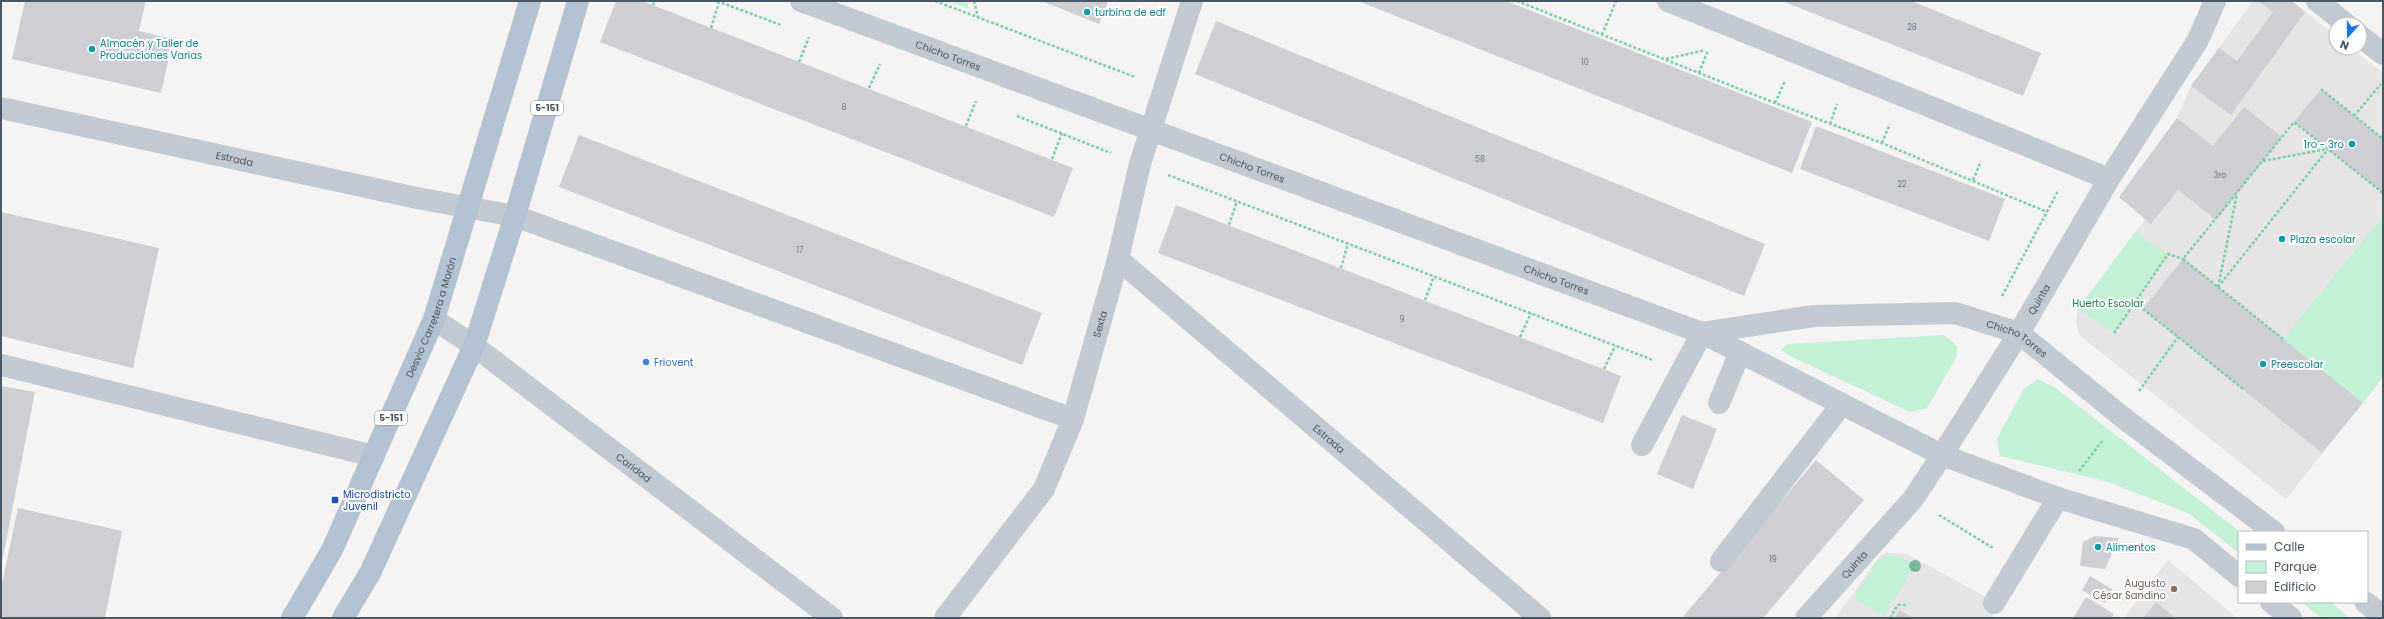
<svg xmlns="http://www.w3.org/2000/svg" width="2384" height="619" viewBox="0 0 2384 619" font-family="Poppins,sans-serif">
	<style>
		.education { fill: #e6e4e5 }
		.green { fill: #c3f1d5 }
		.building { fill: #cdcfd5 }
		.lines { fill: none; stroke-linecap: round; stroke-linejoin: round }
		.path { stroke: #7ad0a6; stroke-width: 2.5; stroke-dasharray: 3 2; stroke-linecap: butt }
		.minor { stroke: #c1cad2; stroke-width: 22 }
		.major { stroke: #b3c2d1; stroke-width: 22 }
		.tree { fill: #7bb799 }
		.culture-dot { fill: #0f9aa8; stroke: #fff; stroke-width: 1.5 }
		.shop-dot { fill: #3f7fe0; stroke: #fff; stroke-width: 1.5 }
		.transit-dot { fill: #1a4fb4; stroke: #fff; stroke-width: 1.5 }
		.education-dot { fill: #8d6e63; stroke: #fff; stroke-width: 1.5 }
		.labels { text-anchor: middle; stroke-width: 4; stroke-linejoin: round; paint-order: stroke }
		.number-label { font-size: 8px; fill: #6b747e }
		.shield { fill: #fff; stroke: #808990; stroke-width: 1 }
		.shield-label { font-size: 9px; font-weight: bold; fill: #4a5661 }
		.culture-label { font-size: 10px; fill: #0d838f; stroke: #fff; text-anchor: start }
		.street-label { font-size: 10px; fill: #4a5661; stroke: #fff }
		.park-label { font-size: 10px; fill: #17864f; stroke: #fff }
		.shop-label { font-size: 10px; fill: #366cbe; stroke: #fff; text-anchor: start }
		.transit-label { font-size: 10px; fill: #164399; stroke: #fff; text-anchor: start }
		.education-label { font-size: 10px; fill: #785e54; stroke: #fff; text-anchor: end }
	</style>
	<rect width="100%" height="100%" fill="#f5f3f3"/>
	<path class="education" d="M2253,1H2292L2336,36V48H2351L2383,73V377L2286,499L2079,335L2076,322L2078,309L2146,218L2119,197L2177,118L2191,86Z
		M1887,553L1907,554L1988,598L1994,603L1993,618H1835L1880,556Z
		M2168,560L2237,618H2124Z"/>
	<path class="green" d="M949,1H967L969,9Z
		M2383,216V377L2363,403L2283,339Z
		M2135,232L2168,254L2114,333L2078,309Z
		M1944,335L1957,346V356L1927,408L1910,412L1790,356L1781,350L1787,344Z
		M2038,379L2057,389L2240,532L2239,553L2188,513L2105,481L2000,456L1997,439L2023,390Z
		M1886,556H1899L1915,566L1884,616L1853,598L1877,561Z
		M2301,602H2330L2350,618H2322Z"/>
	<path class="building" d="M25,1H146L139,31L173,39L161,93L12,59Z
		M616,1H642L1073,168L1054,217L600,42Z
		M1042,1H1108L1099,24Z
		M1358,1H1506L1812,122L1792,173Z
		M1782,1H1911L2041,53L2023,96Z
		M2258,1H2292L2305,12L2231,115L2191,86L2219,48L2237,61L2273,12Z
		M1216,21L1765,244L1744,296L1195,74Z
		M2321,89L2383,139V193L2294,122Z
		M2244,107L2282,137L2216,220L2178,190L2151,224L2119,197L2177,118L2213,146Z
		M1816,126L2005,199L1989,241L1800,169Z
		M579,135L1042,313L1022,365L559,187Z
		M1176,205L1621,376L1603,423L1158,253Z
		M1,212L159,248L133,368L1,336Z
		M2183,259L2363,403L2322,453L2143,309Z
		M1,386L35,392L2,562H1Z
		M1682,415L1717,429L1693,489L1657,474Z
		M1816,460L1864,500L1763,618H1682Z
		M18,508L122,531L105,618H9L1,616V588Z
		M2095,536L2119,538L2105,569L2080,566L2083,542Z
		M2090,576L2112,589L2105,603L2082,590Z
		M2086,597L2114,614L2111,618H2073Z
		M2156,602L2176,618H2143Z
		M1899,610L1914,618H1895Z"/>
	<g class="lines">
		<path class="path" d="M717,1L781,25
			M935,1L1135,77
			M974,1L978,17
			M1517,1L1775,103L1882,143L2047,212
			M653,5L654,1
			M711,28L719,2
			M1602,35L1616,1
			M1666,59L1705,50
			M799,62L809,37
			M1699,73L1708,50
			M869,88L880,64
			M2321,89L2383,139
			M1775,103L1785,81
			M1017,116L1111,153
			M2354,116L2381,84
			M1830,124L1837,104
			M966,126L976,101
			M1882,143L1890,124
			M1052,159L1062,133
			M2263,161L2327,149
			M1168,175L1653,360
			M1973,180L1981,161
			M1229,225L1237,201
			M1341,268L1348,243
			M2218,287L2328,149
			M2218,287L2237,194
			M2002,296L2058,191
			M1425,300L1434,276
			M2143,309L2243,389
			M2114,333L2168,254L2183,259
			M1520,337L1531,313
			M2283,339L2183,259L2294,122L2383,193
			M1604,369L1615,346
			M2139,391L2178,337
			M2079,471L2103,440
			M1939,515L1993,548
			M1890,618L1898,605H1906"/>
		<g class="minor">
			<path id="s1" d="M801,1L1702,333L1942,455L2058,498L2194,539L2239,576"/>
			<path d="M1668,1L2109,179"/>
			<path d="M2317,1L2346,24"/>
			<path d="M2360,36L2383,54"/>
			<path id="s2" d="M1,108L417,198L515,216L1073,419"/>
			<path id="s3" d="M1118,259L1540,618"/>
			<path id="s4" d="M434,319L474,346L832,618"/>
			<path id="s5" d="M1702,333L1814,316L1955,313L2019,333L2121,416L2274,532"/>
			<path d="M1,365L374,456"/>
			<path d="M1719,403L1740,352"/>
			<path d="M1642,445L1702,333"/>
			<path d="M1721,561L1842,404"/>
			<path d="M2271,602L2291,618"/>
			<path d="M2365,602L2383,616"/>
			<path d="M1994,603L2058,498"/>
			<path id="s6" d="M945,618L1044,489L1073,419L1118,259L1140,164L1192,1"/>
			<path id="s7" d="M1806,618L1913,499L1942,455L2019,333L2109,179L2198,40L2215,1"/>
		</g>
		<g class="major">
			<path id="s8" d="M292,618L332,550L434,319L530,1"/>
			<path d="M343,618L370,573L474,346L515,216L578,1"/>
		</g>
	</g>
	<circle class="tree" cx="1915" cy="566" r="6"/>
	<g class="culture-dot">
		<circle cx="1087" cy="12" r="4"/>
		<circle cx="92" cy="49" r="4"/>
		<circle cx="2352" cy="144" r="4"/>
		<circle cx="2282" cy="239" r="4"/>
		<circle cx="2263" cy="364" r="4"/>
		<circle cx="2098" cy="547" r="4"/>
	</g>
	<circle class="shop-dot" cx="646" cy="362" r="4"/>
	<rect class="transit-dot" x="331" y="496" width="8" height="8" rx="2"/>
	<circle class="education-dot" cx="2174" cy="589" r="4"/>
	<g class="labels">
		<g class="number-label">
			<text x="1912" y="30">28</text>
			<text x="1585" y="65">10</text>
			<text x="844" y="110">8</text>
			<text x="1480" y="162">58</text>
			<text x="2220" y="178">3ro</text>
			<text x="1902" y="187">22</text>
			<text x="800" y="253">17</text>
			<text x="1402" y="322">9</text>
			<text x="1773" y="562">19</text>
		</g>
		<g class="shield">
			<rect x="531" y="101" width="32" height="14" rx="3"/>
			<rect x="375" y="411" width="32" height="14" rx="3"/>
		</g>
		<g class="shield-label">
			<text x="547" y="111">5-151</text>
			<text x="391" y="421">5-151</text>
		</g>
		<g class="culture-label">
			<text x="1095" y="16">turbina de edf</text>
			<text x="100" y="47">Almacén y Taller de<tspan x="100" dy="12">Producciones Varias</tspan></text>
			<text x="2344" y="148" text-anchor="end">1ro - 3ro</text>
			<text x="2290" y="243">Plaza escolar</text>
			<text x="2271" y="368">Preescolar</text>
			<text x="2106" y="551">Alimentos</text>
		</g>
		<g class="street-label">
			<text dy="4" stroke="none"><textPath href="#s1" startOffset="157">Chicho Torres</textPath></text>
			<text dy="4" stroke="none"><textPath href="#s2" startOffset="239">Estrada</textPath></text>
			<text dy="4" stroke="none"><textPath href="#s1" startOffset="481">Chicho Torres</textPath></text>
			<text dy="4" stroke="none"><textPath href="#s1" startOffset="805">Chicho Torres</textPath></text>
			<text dy="4" stroke="none"><textPath href="#s7" startOffset="396">Quinta</textPath></text>
			<text dy="4" stroke="none"><textPath href="#s8" startOffset="332">Desvio Carretera a Morón</textPath></text>
			<text dy="4" stroke="none"><textPath href="#s6" startOffset="337">Sexta</textPath></text>
			<text dy="4" stroke="none"><textPath href="#s5" startOffset="322">Chicho Torres</textPath></text>
			<text dy="4" stroke="none"><textPath href="#s3" startOffset="277">Estrada</textPath></text>
			<text dy="4" stroke="none"><textPath href="#s4" startOffset="249">Caridad</textPath></text>
			<text dy="4" stroke="none"><textPath href="#s7" startOffset="72">Quinta</textPath></text>
		</g>
		<g class="park-label">
			<text x="2108" y="307">Huerto Escolar</text>
		</g>
		<g class="shop-label">
			<text x="654" y="366">Friovent</text>
		</g>
		<g class="transit-label">
			<text x="343" y="498">Microdistricto<tspan x="343" dy="12">Juvenil</tspan></text>
		</g>
		<g class="education-label">
			<text x="2166" y="587">Augusto<tspan x="2166" dy="12">César Sandino</tspan></text>
		</g>
	</g>
	<rect width="2384" height="619" fill="none" stroke="#4a5661" stroke-width="4"/>
	<rect x="2238" y="531" width="130" height="72" fill="#ffffff" stroke="#b7bbc0"/>
	<rect x="2246" y="544" width="20" height="6" fill="#b3c2d1" stroke="#b7bbc0"/>
	<text x="2274" y="551" font-size="12" fill="#4a5661">Calle</text>
	<rect x="2246" y="561" width="20" height="12" fill="#c3f1d5" stroke="#b7bbc0"/>
	<text x="2274" y="571" font-size="12" fill="#4a5661">Parque</text>
	<rect x="2246" y="581" width="20" height="12" fill="#cdcfd5" stroke="#b7bbc0"/>
	<text x="2274" y="591" font-size="12" fill="#4a5661">Edificio</text>
	<g transform="translate(2348 36) rotate(201)"><circle r="19" fill="#ffffff" stroke="#b7bbc0"/>
	<path d="M0-3L7 15L0 10L-7 15Z" fill="#1a73e8"/>
	<text y="-6" font-size="11" font-weight="bold" text-anchor="middle" fill="#4a5661">N</text>
	</g>
</svg>
